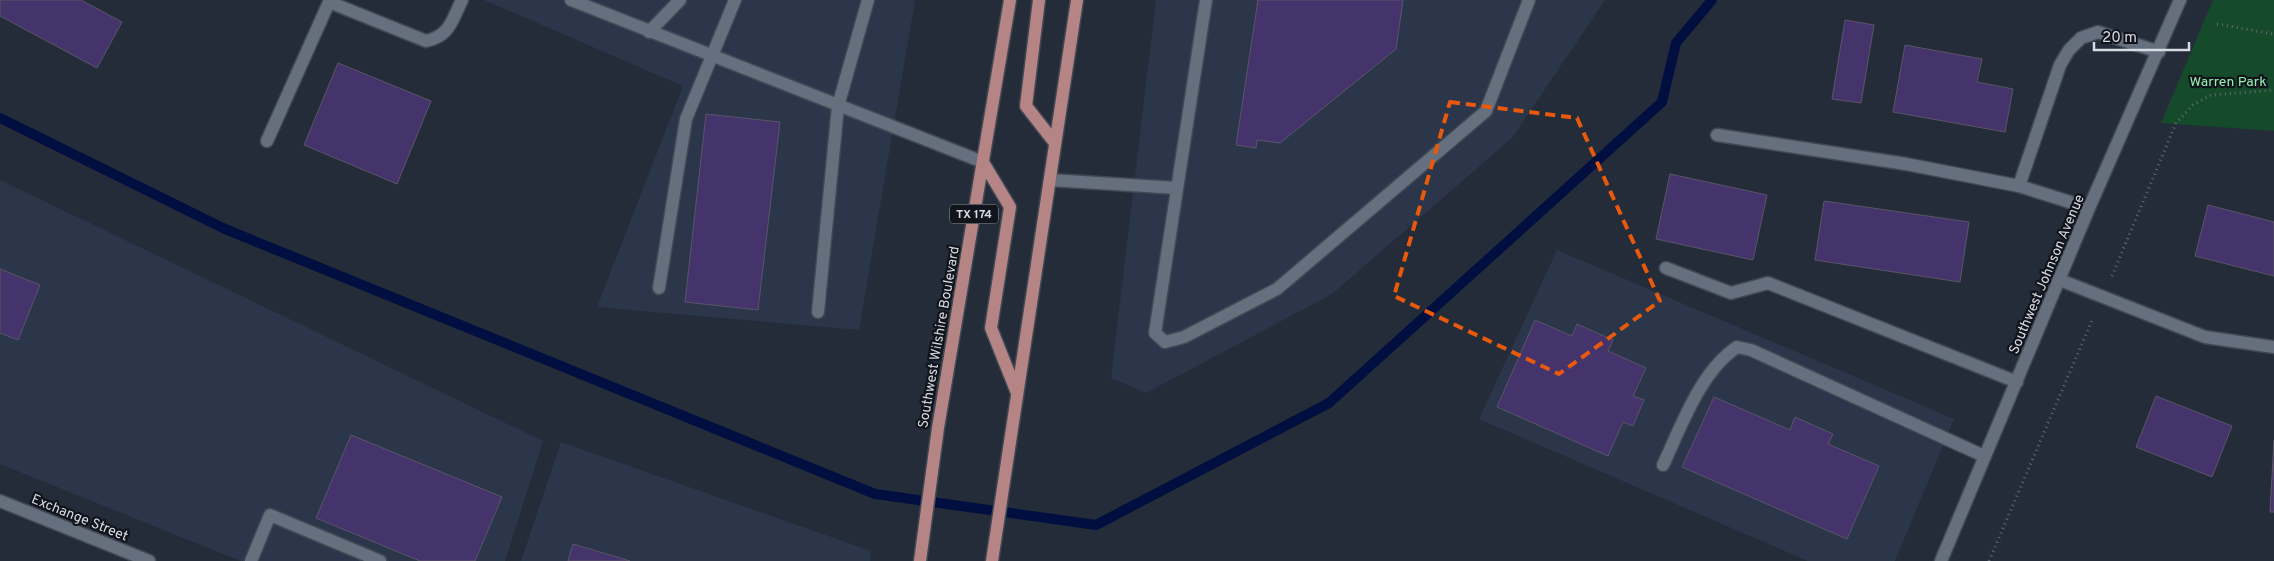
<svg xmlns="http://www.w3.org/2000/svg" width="2274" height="561" viewBox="0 0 2274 561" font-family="Overpass,sans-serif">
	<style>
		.built { fill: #2b364a }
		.green { fill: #154a2b }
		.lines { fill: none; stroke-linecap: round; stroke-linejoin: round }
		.stream { stroke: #010f40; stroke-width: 10 }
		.building { fill: #45336b; stroke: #5a5667 }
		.minor-casing { stroke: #414854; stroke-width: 15 }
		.major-casing { stroke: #414854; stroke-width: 15 }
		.path { stroke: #626975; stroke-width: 3; stroke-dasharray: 1 4; stroke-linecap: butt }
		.minor { stroke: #656f7e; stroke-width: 12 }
		.major { stroke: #b58484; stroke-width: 12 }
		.marked { fill: none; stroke: #e8590c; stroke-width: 4; stroke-dasharray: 10 6; stroke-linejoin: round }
		.labels { text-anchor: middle; stroke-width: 4.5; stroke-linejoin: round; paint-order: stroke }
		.shield { fill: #11151b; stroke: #9ba0a8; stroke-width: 1 }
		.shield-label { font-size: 12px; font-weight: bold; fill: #d6dbe4 }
		.park-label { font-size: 14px; fill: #94f2b4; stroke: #11151b }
		.street-label { font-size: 14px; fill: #d6dbe4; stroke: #11151b }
	</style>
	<rect width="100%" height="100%" fill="#242c3a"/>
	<path class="built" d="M484,0H915L859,330L597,307L683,86Z
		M1156,0H1605L1512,138L1332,294L1146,393L1111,378Z
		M0,180L543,441L505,561H241L0,464Z
		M1557,250L1954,419L1895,561H1808L1479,419Z
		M561,442L871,551L870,561H521Z"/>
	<path class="green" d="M2213,0H2274V131L2161,123Z"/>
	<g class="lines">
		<path class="stream" d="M0,118L225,229L875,494L1096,525L1329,403L1662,102L1676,43L1712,0"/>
	</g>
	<path class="building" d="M0,0H81L122,22L97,68L0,16Z
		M1258,0H1403L1396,49L1280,143L1257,140L1256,148L1236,145Z
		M1845,20L1874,25L1861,103L1832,99Z
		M1905,45L1982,59L1977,82L2013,89L2005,132L1893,112Z
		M338,63L431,101L397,184L304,145Z
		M706,114L780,122L758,310L685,302Z
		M1670,174L1767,195L1753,260L1656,239Z
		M1824,201L1969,222L1960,282L1815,260Z
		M2208,205L2274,222V276L2195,256Z
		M0,269L40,285L18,340L0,333Z
		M1535,320L1572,336L1577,324L1613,340L1608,351L1646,368L1633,396L1644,400L1633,426L1623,422L1608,456L1497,407Z
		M2156,396L2232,426L2212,477L2136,447Z
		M1714,397L1790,430L1795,417L1833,434L1828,444L1879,466L1847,539L1682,467Z
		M351,435L502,497L475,561H420L316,518Z
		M2274,440V512H2270Z
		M573,544L630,561H568Z"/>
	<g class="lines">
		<defs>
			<path id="minor" d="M571,0L983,162
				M1206,0L1155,333L1165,342L1184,337L1277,289L1486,111L1529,0
				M329,2L426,41C450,36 452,20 462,0
				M649,32L680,0
				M1717,135L1906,164L2019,186L2089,208
				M267,141L330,0
				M1050,180L1177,188
				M2019,186L2060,65L2069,50L2081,38L2098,32L2159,52
				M1666,268L1731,293L1768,283L2017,382
				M2060,280L2205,337L2274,347
				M659,288L686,119L735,0
				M818,312L838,106L868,0
				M1663,465C1682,425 1700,372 1737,347L1751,350L1984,456
				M0,501L149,561
				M251,561L270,515L380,561
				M1941,561L2089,208L2180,0"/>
			<path id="major" d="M1039,0L1026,106L1055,143
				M983,162L1010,207L991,328L1017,393
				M920,561L938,428L1010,0
				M992,561L1077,0"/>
		</defs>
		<use href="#minor" class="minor-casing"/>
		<use href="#major" class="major-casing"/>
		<path class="path" d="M2217,24L2274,34
			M2112,276L2176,123L2193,105L2211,95L2274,90
			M1989,561L2093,318"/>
		<use href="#minor" class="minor"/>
		<use href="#major" class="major"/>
	</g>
	<path class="marked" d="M1450,102L1577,118L1660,301L1559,374L1394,296Z"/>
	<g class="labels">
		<rect class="shield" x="950" y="204.5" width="48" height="19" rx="4"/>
		<g class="shield-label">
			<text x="974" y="218">TX 174</text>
		</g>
		<g class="park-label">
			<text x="2228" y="86">Warren Park</text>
		</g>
		<g class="street-label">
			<text transform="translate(2046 274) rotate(-67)" y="5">Southwest Johnson Avenue</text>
			<text transform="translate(938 337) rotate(-80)" y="5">Southwest Wilshire Boulevard</text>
			<text transform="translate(80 517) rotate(22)" y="5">Exchange Street</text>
		</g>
	</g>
	<path d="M2094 42v8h95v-8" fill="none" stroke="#d6dbe4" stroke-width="2.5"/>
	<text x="2102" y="42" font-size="15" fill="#d6dbe4" stroke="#11151b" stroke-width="4" paint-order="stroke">20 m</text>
</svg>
